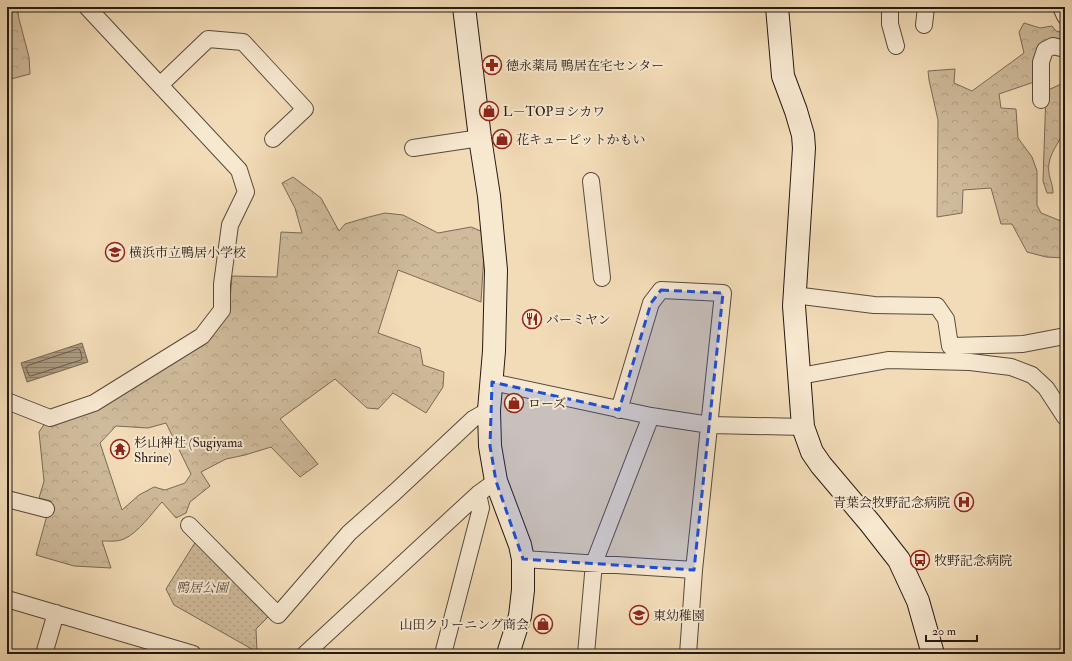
<svg xmlns="http://www.w3.org/2000/svg" width="1072" height="661" viewBox="0 0 1072 661" font-family="'IM FELL Double Pica','Noto Serif JP',serif">
	<style>
		.grass { fill: url(#grass-dots); stroke: #7a6a58 }
		.forest { fill: url(#forest-crowns); stroke: #7a6a58; fill-rule: evenodd }
		.water { fill: url(#water-rules); stroke: #766655 }
		.lines { fill: none; stroke-linecap: round; stroke-linejoin: round }
		.shore { stroke: #685a4a; stroke-width: 1 }
		.street-casing { stroke: #584a3d; stroke-width: 18 }
		.secondary-casing { stroke: #251914; stroke-width: 24 }
		.street { stroke: #f7e8d0; stroke-width: 16 }
		.secondary { stroke: #f7e8d0; stroke-width: 22 }
		.marked { fill: #1d4ed8; fill-opacity: 0.2; stroke: #1d4ed8; stroke-width: 3; stroke-dasharray: 8 5; stroke-linejoin: round }
		.labels { text-anchor: middle; stroke-width: 4; stroke-linejoin: round; paint-order: stroke }
		.poi-label { font-size: 13px; fill: #251914; stroke: #f7e8d0; text-anchor: start }
		.park-label { font-size: 13px; font-style: italic; fill: #584a3c; stroke: #f7e8d0 }
	</style>
	<defs>
		<pattern id="grass-dots" width="8" height="8" patternUnits="userSpaceOnUse"><rect width="8" height="8" fill="#cfbb9b"/><path d="M2 2h.1M6 6h.1" fill="none" stroke="#b2a085" stroke-width="1.8" stroke-linecap="round"/></pattern>
		<pattern id="forest-crowns" width="20" height="18" patternUnits="userSpaceOnUse"><rect width="20" height="18" fill="#cfbb9b"/><path d="M2 6a3 3 0 1 1 6 0M12 15a3 3 0 1 1 6 0" fill="none" stroke="#b2a085"/></pattern>
		<pattern id="water-rules" width="6" height="5" patternUnits="userSpaceOnUse"><rect width="6" height="5" fill="#ac9a80"/><path d="M0 2.5h6" fill="none" stroke="#8c7d68"/></pattern>
	</defs>
	<rect width="100%" height="100%" fill="#f2dcb7"/>
	<filter id="stains"><feTurbulence type="fractalNoise" baseFrequency=".005" numOctaves="4"/><feColorMatrix values="0 0 0 0 .2 0 0 0 0 .09 0 0 0 0 .02 0 0 0 .5 -.17"/></filter>
	<radialGradient id="worn" r=".72"><stop offset=".6" stop-color="#630" stop-opacity="0"/><stop offset="1" stop-color="#630" stop-opacity=".3"/></radialGradient>
	<path class="grass" d="M196,541L271,614L256,629L257,652L174,605L166,589Z"/>
	<path class="forest" d="M7,7H17L19,19L29,57L30,74L7,80Z
		M1024,23L1040,28L1052,26L1056,31L1065,33V43L1056,40L1037,81L999,94L1001,108L1016,109L1018,138L1032,157L1037,171V205L1041,213L1061,221H1065V258L1046,257L1027,252L1012,224H1001L991,188L963,190L962,213L937,217L938,120L929,80L928,71L955,69L954,83L972,91L1024,53L1019,32Z
		M1065,84C1065,98 1067,113 1065,127C1063,138 1051,150 1049,163C1047,176 1053,182 1053,193H1047L1043,181L1046,91L1059,85Z
		M293,177L321,198L339,231L345,224L365,218L385,213L403,215L438,233L471,227L481,231L484,253L481,302L398,270L378,333L420,348L423,365L444,372L443,387L426,413L393,393L378,409L367,408L335,379L280,419L318,464L300,477L271,447L245,455L226,459L201,472L210,486L190,502L186,513L176,518L162,502C151,514 139,532 124,539C117,542 109,541 102,541L111,568L74,566L36,555L51,501L39,498L44,481L39,432L45,423L96,406L229,311L232,276L277,277L281,232L302,233L295,208L282,183ZM166,423L191,474L185,483L165,490L154,487L139,495L122,510L100,443L116,426L148,428Z"/>
	<path class="water" d="M82,343L88,362L27,382L21,363Z"/>
	<g class="lines">
		<path class="shore" d="M78,349L80,350L82,358L81,360L31,376L29,375L26,368L27,366Z"/>
		<defs>
			<path id="street" d="M890,7V24L896,46
				M1061,7L1065,16
				M924,25L926,7
				M160,85L208,39L243,42L305,109L273,139
				M1041,100V62L1045,50L1053,46L1065,49
				M413,148L480,138
				M591,181L602,278
				M794,295L874,305L937,306L946,319L950,346L1023,344L1065,336
				M800,376L888,360L970,362L1011,367L1032,375L1046,388L1065,417
				M492,382L651,416L710,425L803,427
				M7,401L50,418L94,403L202,336L222,310V284L230,225L246,192L239,170L87,7
				M619,410L651,303L661,290L723,293L694,570L688,654
				M7,499L46,509
				M189,525L278,615L349,533L395,492L473,419L489,410
				M523,559L694,570
				M7,599L193,654
				M44,654L56,613
				M305,654L478,494L496,481
				M443,654L481,508L478,494
				M586,654L594,563L651,416"/>
			<path id="secondary" d="M464,7L480,138L489,196L496,270L494,351L489,410L490,446L496,481L520,545L523,559V590L520,616L508,654
				M777,7L783,76L796,111L803,135L804,148L794,306L803,427L812,452L821,465L870,523L899,560L918,601L933,654"/>
		</defs>
		<use href="#street" class="street-casing"/>
		<use href="#secondary" class="secondary-casing"/>
		<use href="#street" class="street"/>
		<use href="#secondary" class="secondary"/>
	</g>
	<path class="marked" d="M661,290L723,293L694,570L523,559L496,481L490,446L492,382L619,410L651,303Z"/>
	<defs>
		<symbol id="pharmacy-ring" viewBox="-11 -11 22 22"><circle r="9.5" fill="#f7e8d0" stroke="#8f2418" stroke-width="1.5"/><path d="M-2-6h4v4h4v4h-4v4h-4v-4h-4v-4h4Z" fill="#8f2418"/></symbol>
		<symbol id="shop-ring" viewBox="-11 -11 22 22"><circle r="9.5" fill="#f7e8d0" stroke="#8f2418" stroke-width="1.5"/><path d="M-5-2.5h2.3a2.7 3.5 0 0 1 5.4 0H5L5.5 6h-11ZM-1.5-2.5h3a1.5 2.3 0 0 0-3 0Z" fill="#8f2418"/></symbol>
		<symbol id="school-ring" viewBox="-11 -11 22 22"><circle r="9.5" fill="#f7e8d0" stroke="#8f2418" stroke-width="1.5"/><path d="M0-5L7-2L0 1L-7-2ZM-4 1L0 2.5L4 1V4Q0 6-4 4Z" fill="#8f2418"/></symbol>
		<symbol id="restaurant-ring" viewBox="-11 -11 22 22"><circle r="9.5" fill="#f7e8d0" stroke="#8f2418" stroke-width="1.5"/><path d="M-5-6h1v4h1v-4h1v4h1v-4h1v5L-1.5 .5V6h-2V.5L-5-1ZM5-6V6H3V1.5H1.5Q1.5-4 5-6Z" fill="#8f2418"/></symbol>
		<symbol id="temple-ring" viewBox="-11 -11 22 22"><circle r="9.5" fill="#f7e8d0" stroke="#8f2418" stroke-width="1.5"/><path d="M0-6L5-2H3V0L6.5 2.5H4V6H1.5V3h-3V6H-4V2.5H-6.5L-3 0V-2H-5Z" fill="#8f2418"/></symbol>
		<symbol id="hospital-ring" viewBox="-11 -11 22 22"><circle r="9.5" fill="#f7e8d0" stroke="#8f2418" stroke-width="1.5"/><path d="M-5-5h3v3.5h4V-5h3V5h-3V1.5h-4V5h-3Z" fill="#8f2418"/></symbol>
		<symbol id="bus-ring" viewBox="-11 -11 22 22"><circle r="9.5" fill="#f7e8d0" stroke="#8f2418" stroke-width="1.5"/><path d="M-5-6H5V4H4V6H2V4H-2V6H-4V4H-5ZM-3.5-4V0h7V-4ZM-3.5 1.2v1.5H-2V1.2ZM2 1.2v1.5H3.5V1.2Z" fill="#8f2418"/></symbol>
	</defs>
	<g fill-rule="evenodd">
		<use href="#pharmacy-ring" x="481" y="54" width="22" height="22"/>
		<use href="#shop-ring" x="478" y="100" width="22" height="22"/>
		<use href="#shop-ring" x="491" y="128" width="22" height="22"/>
		<use href="#school-ring" x="104" y="241" width="22" height="22"/>
		<use href="#restaurant-ring" x="521" y="308" width="22" height="22"/>
		<use href="#shop-ring" x="503" y="392" width="22" height="22"/>
		<use href="#temple-ring" x="109" y="438" width="22" height="22"/>
		<use href="#hospital-ring" x="953" y="491" width="22" height="22"/>
		<use href="#bus-ring" x="909" y="549" width="22" height="22"/>
		<use href="#school-ring" x="628" y="604" width="22" height="22"/>
		<use href="#shop-ring" x="532" y="613" width="22" height="22"/>
	</g>
	<g class="labels">
		<g class="poi-label">
			<text x="506" y="70">徳永薬局 鴨居在宅センター</text>
			<text x="503" y="116">L－TOPヨシカワ</text>
			<text x="516" y="144">花キューピットかもい</text>
			<text x="129" y="257">横浜市立鴨居小学校</text>
			<text x="546" y="324">バーミヤン</text>
			<text x="528" y="408">ローズ</text>
			<text x="134" y="447">杉山神社 (Sugiyama<tspan x="134" dy="15">Shrine)</tspan></text>
			<text x="950" y="507" text-anchor="end">青葉会牧野記念病院</text>
			<text x="934" y="565">牧野記念病院</text>
			<text x="653" y="620">東幼稚園</text>
			<text x="529" y="629" text-anchor="end">山田クリーニング商会</text>
		</g>
		<g class="park-label">
			<text x="202" y="592">鴨居公園</text>
		</g>
	</g>
	<rect width="1072" height="661" fill="none" stroke="#f2dcb7" stroke-width="24"/>
	<rect x="8" y="8" width="1056" height="645" fill="none" stroke="#251914" stroke-width="2"/>
	<rect x="12" y="12" width="1048" height="637" fill="none" stroke="#251914"/>
	<path d="M926 635v6h51v-6" fill="none" stroke="#251914" stroke-width="2"/>
	<text x="932" y="635" font-size="12" fill="#251914" stroke="#f7e8d0" stroke-width="3" paint-order="stroke">20 m</text>
	<rect width="100%" height="100%" filter="url(#stains)"/>
	<rect width="100%" height="100%" fill="url(#worn)"/>
</svg>
